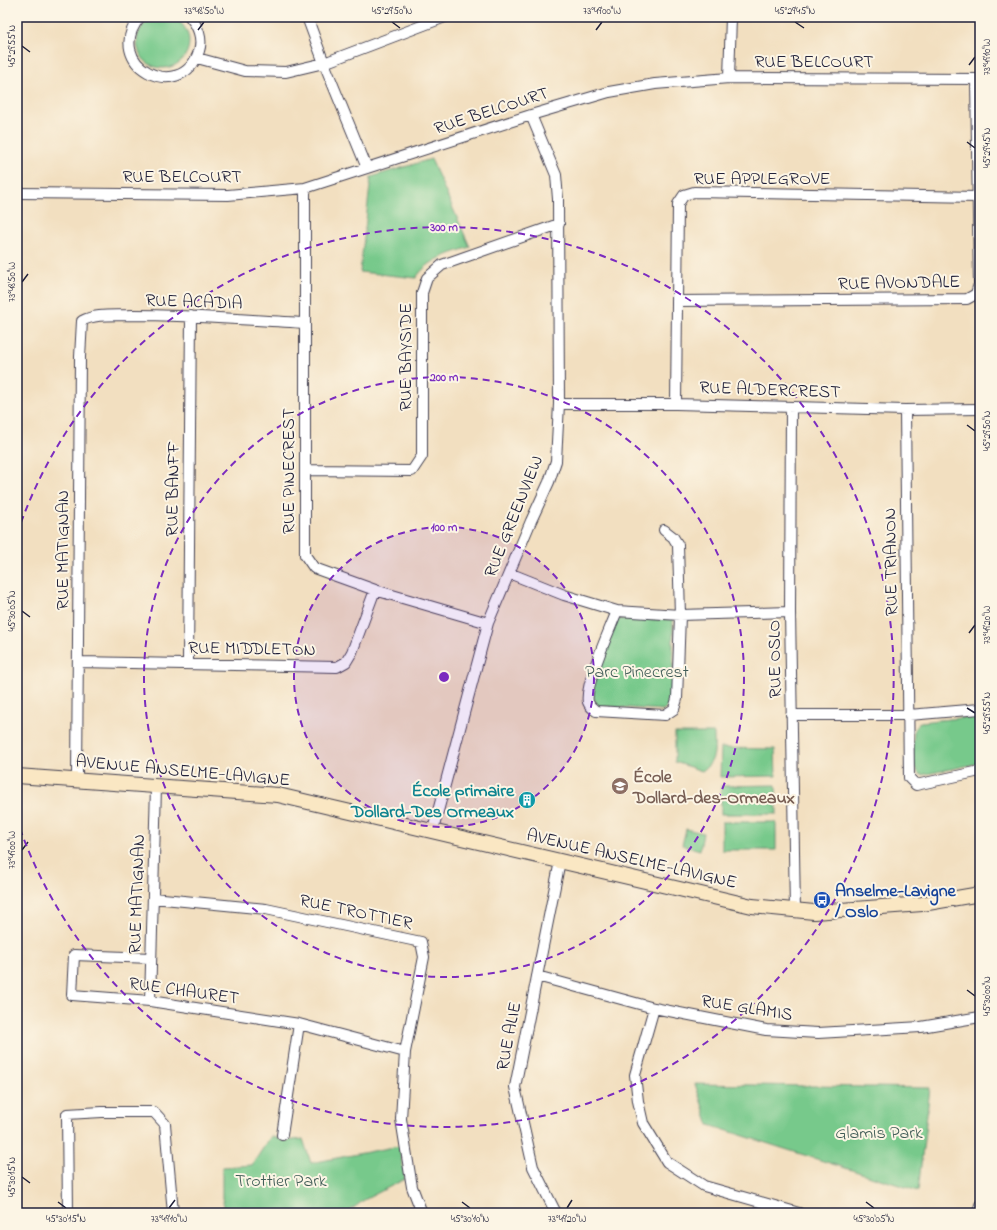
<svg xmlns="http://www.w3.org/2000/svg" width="997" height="1230" viewBox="0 0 997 1230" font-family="'Indie Flower',sans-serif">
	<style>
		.green { fill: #77c98b; stroke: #4c7663 }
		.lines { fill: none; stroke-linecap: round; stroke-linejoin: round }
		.street-casing { stroke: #413e4f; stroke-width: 12 }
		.secondary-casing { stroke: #413e4f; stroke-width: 16 }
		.street { stroke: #fff; stroke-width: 10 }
		.secondary { stroke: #fae7c3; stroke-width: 14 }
		.ticks { fill: none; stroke: #22223b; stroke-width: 1.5 }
		.ring { fill: none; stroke: #7b2cbf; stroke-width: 2; stroke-dasharray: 7 5 }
		.labels { text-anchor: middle; stroke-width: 4; stroke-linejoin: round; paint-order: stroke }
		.street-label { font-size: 18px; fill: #22223b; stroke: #fcf5e5 }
		.park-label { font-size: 18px; fill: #405c57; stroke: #fcf5e5 }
		.education-label { font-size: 18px; font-weight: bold; fill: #785e54; stroke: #fcf5e5; text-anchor: start }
		.culture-label { font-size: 18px; font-weight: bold; fill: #0d838f; stroke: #fcf5e5; text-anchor: end }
		.transit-label { font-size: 18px; font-weight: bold; fill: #164399; stroke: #fcf5e5; text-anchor: start }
		.centre { fill: #7b2cbf; stroke: #fcf5e5; stroke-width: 2 }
		.ring-label { font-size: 12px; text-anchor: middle; font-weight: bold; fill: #7b2cbf; stroke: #fcf5e5; stroke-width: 4; stroke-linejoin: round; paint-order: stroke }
		.neatline { fill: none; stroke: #22223b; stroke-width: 1.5 }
		.ticks-label { font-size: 10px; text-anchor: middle; fill: #22223b }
	</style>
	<rect width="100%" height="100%" fill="#fcf5e5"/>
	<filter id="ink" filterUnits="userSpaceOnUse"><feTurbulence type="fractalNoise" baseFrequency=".025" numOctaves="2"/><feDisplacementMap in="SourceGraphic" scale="8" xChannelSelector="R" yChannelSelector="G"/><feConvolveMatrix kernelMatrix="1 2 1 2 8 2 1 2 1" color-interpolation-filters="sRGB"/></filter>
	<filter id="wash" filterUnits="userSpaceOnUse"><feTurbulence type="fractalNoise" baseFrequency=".012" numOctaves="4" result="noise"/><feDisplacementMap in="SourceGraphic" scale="16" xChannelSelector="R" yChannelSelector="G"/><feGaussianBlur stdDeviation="0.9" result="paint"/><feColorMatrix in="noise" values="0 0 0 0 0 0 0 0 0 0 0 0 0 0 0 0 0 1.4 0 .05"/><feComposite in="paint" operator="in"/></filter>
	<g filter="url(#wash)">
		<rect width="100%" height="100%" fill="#f2dfc0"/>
		<path class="green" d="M137 42a26 26 0 1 1 52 0a26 26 0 1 1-52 0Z
			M431,159L470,247C450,254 428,259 416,278L360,272L371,177Z
			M617,619H673V696L670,705L663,710L598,706L593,697L594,684Z
			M980,716V763L922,775C908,770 914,741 914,729L920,722Z
			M675,733H714C714,751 717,760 702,771L675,762Z
			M721,748L775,749L776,776L720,777Z
			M776,785L777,814H721V786Z
			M722,822H776V850H722Z
			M686,829L703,833L700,850L682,845Z
			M695,1084L930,1088L918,1191L709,1125Z
			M271,1136L285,1141L303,1139L311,1163L399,1146L405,1179L364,1200L347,1213H226L222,1198V1167L252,1165Z"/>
	</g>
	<g filter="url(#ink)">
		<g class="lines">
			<defs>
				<path id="street" d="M140,17C101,64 181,106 199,51C203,39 198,26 190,17
					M307,17L324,63L367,168
					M197,58L245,71L286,72L324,63L445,17
					M729,78L731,17
					M305,188V555L314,568L375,590L488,623
					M17,193L228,195L305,188L531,115L609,92L655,84L729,78L980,79
					M677,301L967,299L976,294L979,284L976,79
					M559,404H676L905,410L980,409
					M676,404L678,204L684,195L694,192L978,197
					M791,407L790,612L795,911
					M905,410L909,778L916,785L980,771
					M305,470L412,471L422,456V293L427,278L442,265L559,224
					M509,573L564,595L617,611L680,615L790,612
					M617,611C610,629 584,686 588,702C590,707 592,708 596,711L665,715L674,709L677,699L680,615L678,545L673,537L664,530
					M79,662L337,667L346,662L352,652L375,590
					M188,663L191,316
					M791,715H909L980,709
					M77,780L80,357L82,321C96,313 116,316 133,315C191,315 248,320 305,323
					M433,830L488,623L531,521L549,482L556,461L559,404L558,199L556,175L531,115
					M153,898L266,909L421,942L424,957L405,1052L401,1119L412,1187L422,1213
					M151,958L74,955L72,995L150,1001L299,1024L405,1052
					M537,976L654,1008L766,1030L818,1033L921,1027L980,1017
					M150,1001L156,787
					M654,1008L635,1075L638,1101L643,1123L667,1162L704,1186L799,1213
					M282,1135L299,1024
					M68,1213L67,1114L102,1112H154L165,1124L173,1213
					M556,1213L533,1167L515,1087L560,861
					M978,1213L980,1205"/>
				<path id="secondary" d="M17,776L278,795L752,906L814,912L922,904L980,894"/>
			</defs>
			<use href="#street" class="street-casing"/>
			<use href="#secondary" class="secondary-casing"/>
			<use href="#street" class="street"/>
			<use href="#secondary" class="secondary"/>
		</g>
	</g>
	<path class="ticks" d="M392,22L400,28M795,22L804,28M198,30L204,22M596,30L602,22M22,46L30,52M969,65L975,57M967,142L975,148M22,282L28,274M967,425L975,431M22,611L30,617M969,633L975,625M967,708L975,713M22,850L28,842M967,990L975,996M22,1177L30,1183M58,1202L66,1208M462,1202L470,1208M866,1202L874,1208M169,1208L175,1200M567,1208L572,1200"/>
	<circle cx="444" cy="677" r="150" fill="#7b2cbf" fill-opacity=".12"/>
	<g class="ring">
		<circle cx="444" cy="677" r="150"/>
		<circle cx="444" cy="677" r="300"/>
		<path d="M17 534A450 450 0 1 1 17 820"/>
	</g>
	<defs>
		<symbol id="school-disc" viewBox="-11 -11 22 22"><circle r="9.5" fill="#8d6e63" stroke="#fcf5e5"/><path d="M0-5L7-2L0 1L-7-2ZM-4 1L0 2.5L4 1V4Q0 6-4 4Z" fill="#fff"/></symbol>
		<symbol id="building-disc" viewBox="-11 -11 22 22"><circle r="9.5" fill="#0f9aa8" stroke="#fcf5e5"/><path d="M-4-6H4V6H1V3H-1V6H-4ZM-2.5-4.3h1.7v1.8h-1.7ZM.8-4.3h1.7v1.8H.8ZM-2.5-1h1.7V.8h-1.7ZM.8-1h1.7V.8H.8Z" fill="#fff"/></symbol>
		<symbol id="bus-disc" viewBox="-11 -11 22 22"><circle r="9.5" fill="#1a4fb4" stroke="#fcf5e5"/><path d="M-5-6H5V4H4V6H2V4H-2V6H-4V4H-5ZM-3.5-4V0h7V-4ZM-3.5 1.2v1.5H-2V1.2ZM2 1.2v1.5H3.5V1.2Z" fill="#fff"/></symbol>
	</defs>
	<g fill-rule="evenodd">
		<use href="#school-disc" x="610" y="776" width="20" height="20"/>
		<use href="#building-disc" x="517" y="790" width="20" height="20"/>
		<use href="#bus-disc" x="812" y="890" width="20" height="20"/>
	</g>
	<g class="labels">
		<g class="street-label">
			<text x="814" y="67">RUE BELCOURT</text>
			<text transform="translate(491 110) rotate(-18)" y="6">RUE BELCOURT</text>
			<text x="182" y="182">RUE BELCOURT</text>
			<text x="762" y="184">RUE APPLEGROVE</text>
			<text transform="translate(899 282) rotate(-1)" y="6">RUE AVONDALE</text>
			<text transform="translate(194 301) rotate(2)" y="6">RUE ACADIA</text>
			<text transform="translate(405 357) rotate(-90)" y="6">RUE BAYSIDE</text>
			<text transform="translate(770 389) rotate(2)" y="6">RUE ALDERCREST</text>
			<text transform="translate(288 471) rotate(-90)" y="6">RUE PINECREST</text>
			<text transform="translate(172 489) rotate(-89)" y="6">RUE BANFF</text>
			<text transform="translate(513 516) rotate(-68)" y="6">RUE GREENVIEW</text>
			<text transform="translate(62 550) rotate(-90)" y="6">RUE MATIGNAN</text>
			<text transform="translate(890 562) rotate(-91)" y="6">RUE TRIANON</text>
			<text transform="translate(252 648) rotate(1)" y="6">RUE MIDDLETON</text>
			<text transform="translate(774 659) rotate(-91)" y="6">RUE OSLO</text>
			<text transform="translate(183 770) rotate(5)" y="6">AVENUE ANSELME-LAVIGNE</text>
			<text transform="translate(632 858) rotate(13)" y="6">AVENUE ANSELME-LAVIGNE</text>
			<text transform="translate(136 894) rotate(-88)" y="6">RUE MATIGNAN</text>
			<text transform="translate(356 911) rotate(12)" y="6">RUE TROTTIER</text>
			<text transform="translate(184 990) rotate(8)" y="6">RUE CHAURET</text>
			<text transform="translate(747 1007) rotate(9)" y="6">RUE GLAMIS</text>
			<text transform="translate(508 1036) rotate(-79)" y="6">RUE ALIE</text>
		</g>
		<g class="park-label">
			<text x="637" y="677">Parc Pinecrest</text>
			<text x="879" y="1138">Glamis Park</text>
			<text x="281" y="1186">Trottier Park</text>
		</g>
		<g class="education-label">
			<text x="633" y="782">École<tspan x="633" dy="21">Dollard-des-Ormeaux</tspan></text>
		</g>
		<g class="culture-label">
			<text x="514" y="796">École primaire<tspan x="514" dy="21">Dollard-Des Ormeaux</tspan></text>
		</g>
		<g class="transit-label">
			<text x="835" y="896">Anselme-Lavigne<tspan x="835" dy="21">/ Oslo</tspan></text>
		</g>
	</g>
	<circle cx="444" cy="677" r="6" class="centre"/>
	<g class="ring-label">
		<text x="444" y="231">300 m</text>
		<text x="444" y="381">200 m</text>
		<text x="444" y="531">100 m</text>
	</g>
	<rect width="997" height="1230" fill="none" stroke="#fcf5e5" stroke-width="44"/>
	<rect x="22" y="22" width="953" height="1186" class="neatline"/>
	<g class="ticks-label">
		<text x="204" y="14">73°48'50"W</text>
		<text x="392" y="14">45°29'50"N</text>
		<text x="602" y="14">73°49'00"W</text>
		<text x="795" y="14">45°29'45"N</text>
		<text transform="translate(11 46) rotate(-90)" y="4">45°29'55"N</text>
		<text transform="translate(986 57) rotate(-90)" y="4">73°49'10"W</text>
		<text transform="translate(986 148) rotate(-90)" y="4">45°29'45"N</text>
		<text transform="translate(11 282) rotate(-90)" y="4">73°48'50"W</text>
		<text transform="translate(986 431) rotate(-90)" y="4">45°29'50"N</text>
		<text transform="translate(11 611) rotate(-90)" y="4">45°30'05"N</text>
		<text transform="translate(986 625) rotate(-90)" y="4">73°49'20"W</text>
		<text transform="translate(986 713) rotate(-90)" y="4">45°29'55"N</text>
		<text transform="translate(11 850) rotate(-90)" y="4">73°49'00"W</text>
		<text transform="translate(986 996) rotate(-90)" y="4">45°30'00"N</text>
		<text transform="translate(11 1177) rotate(-90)" y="4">45°30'15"N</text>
		<text x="66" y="1222">45°30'15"N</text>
		<text x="169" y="1222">73°49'10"W</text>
		<text x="470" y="1222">45°30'10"N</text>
		<text x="567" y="1222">73°49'20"W</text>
		<text x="874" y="1222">45°30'05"N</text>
	</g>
</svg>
